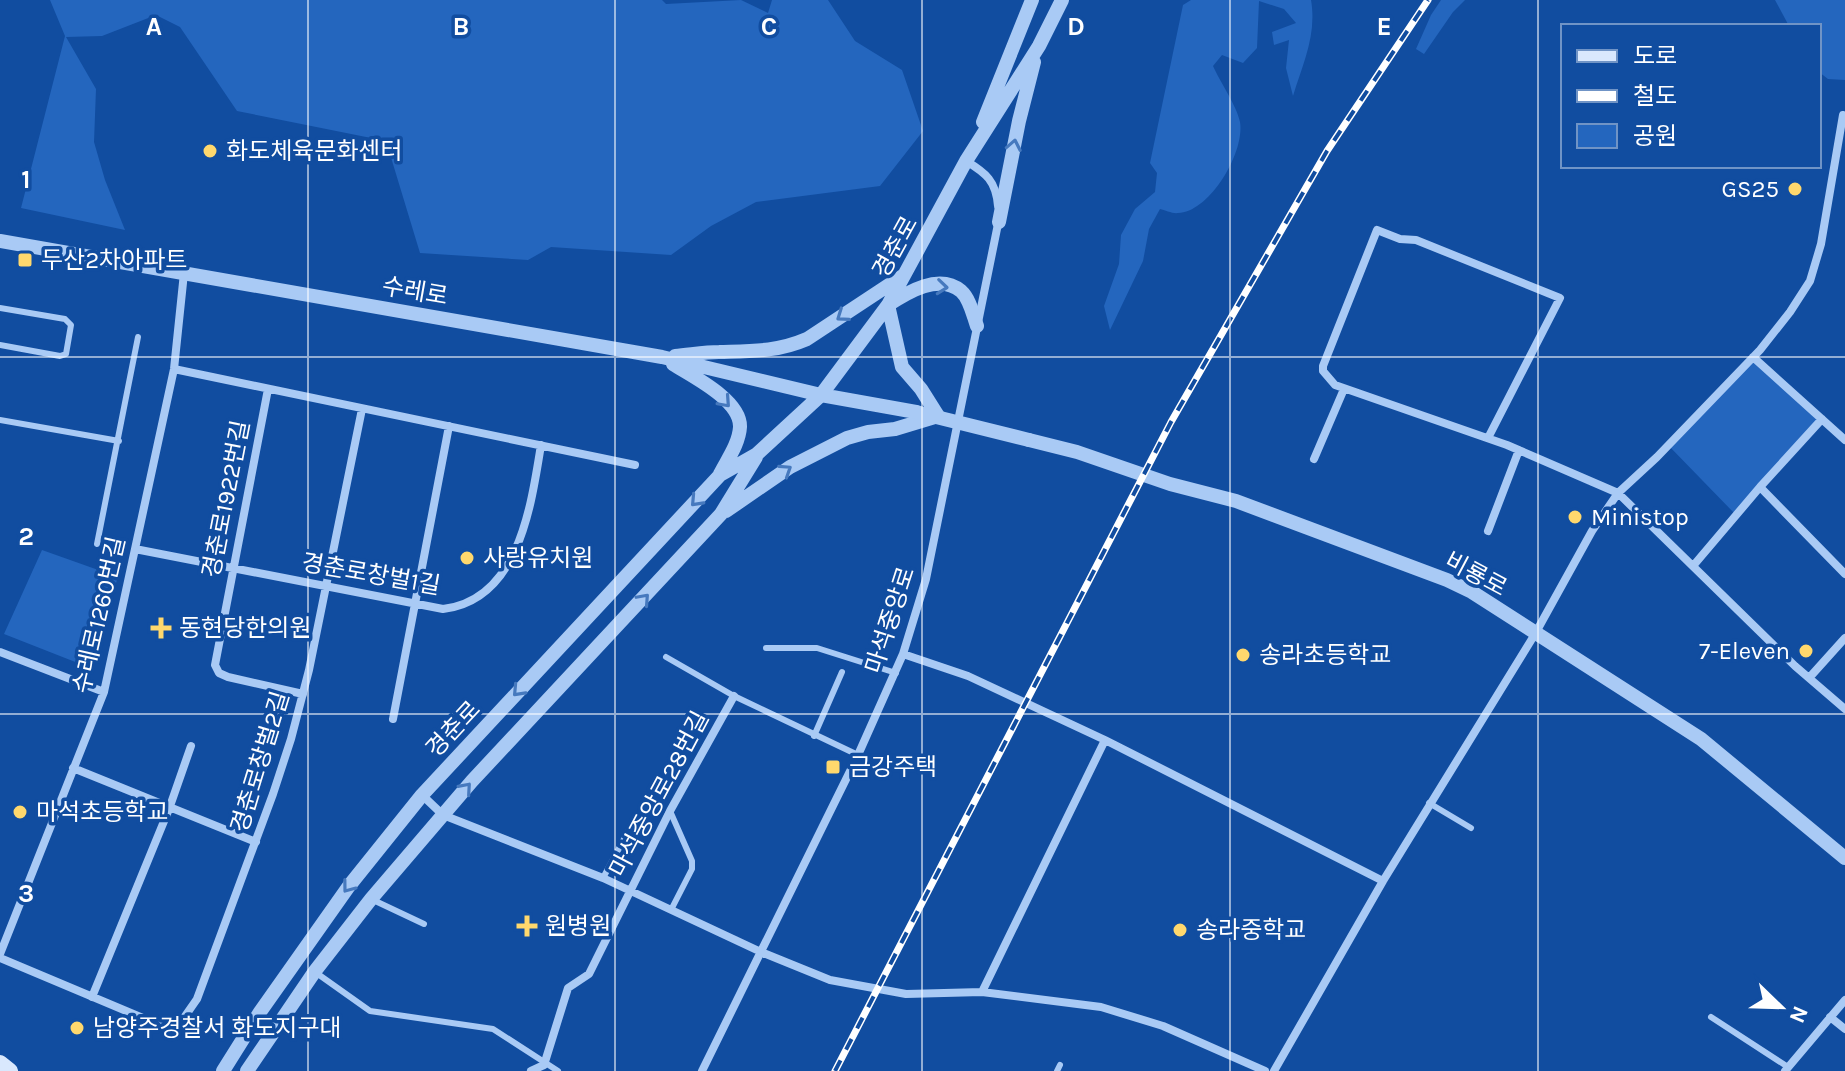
<svg xmlns="http://www.w3.org/2000/svg" width="1845" height="1071" viewBox="0 0 1845 1071" font-family="Karla,'Noto Sans KR',sans-serif">
	<style>
		.green { fill: #2466be }
		.lines { fill: none; stroke-linecap: round; stroke-linejoin: round }
		.service { stroke: #a9caf5; stroke-width: 6 }
		.minor { stroke: #a9caf5; stroke-width: 8 }
		.tertiary { stroke: #a9caf5; stroke-width: 14 }
		.secondary { stroke: #d9e8fd; stroke-width: 16 }
		.rail-casing { stroke: #fff; stroke-width: 7 }
		.rail { stroke: #114da0; stroke-width: 4; stroke-dasharray: 12; stroke-linecap: butt }
		.tertiary-bridge { stroke: #a9caf5; stroke-width: 14 }
		.oneway { stroke: #4679be }
		.grid { fill: none; stroke: #fff; stroke-width: 2; stroke-opacity: 0.55 }
		.poi-dot { fill: #ffd86d; stroke: #114da0; stroke-width: 3 }
		.labels { text-anchor: middle; stroke-width: 7; stroke-linejoin: round; paint-order: stroke }
		.poi-label { font-size: 24px; fill: #fff; stroke: #114da0; text-anchor: start }
		.street-label { font-size: 24px; fill: #fff; stroke: #114da0 }
		.grid-label { font-size: 26px; text-anchor: middle; font-weight: bold; fill: #fff; stroke: #114da0; stroke-width: 7; stroke-linejoin: round; paint-order: stroke }
	</style>
	<rect width="100%" height="100%" fill="#114da0"/>
	<path class="green" d="M50,0H662L666,4L741,0L768,13L772,0H828L855,41L902,70L923,131L880,186L756,202L711,226L671,255L551,247L528,260L420,253L386,141L237,111L180,27L156,15L102,36L66,37L96,89L94,142L105,180L125,230L21,208L65,36Z
		M1191,0H1311C1317,35 1303,63 1293,96L1286,68L1289,40L1274,45L1272,32L1296,23L1284,9L1259,1L1257,48L1243,63L1222,55L1213,66C1220,82 1237,106 1240,122C1245,152 1210,212 1178,213C1173,214 1165,210 1160,209L1149,229L1143,261L1110,330L1104,306L1119,264L1121,235L1135,209L1155,192L1157,173L1150,163L1183,5Z
		M1441,0H1465L1453,12L1424,54L1416,49L1431,15Z
		M1775,0H1845V80L1828,79L1819,72V26H1789Z
		M1753,357L1822,419L1736,515L1668,445Z
		M42,550L118,577L88,667L4,634Z"/>
	<g class="lines">
		<path class="service" d="M0,308L65,319L71,325L66,354L60,356L0,345
			M0,420L119,441
			M97,544L138,337
			M766,648H817L896,673
			M666,657L734,696L858,755
			M814,736L842,672
			M1429,803L1471,828
			M670,811L692,861V869L671,910
			M603,878L637,815
			M371,899L424,924
			M315,972L370,1011L493,1029L558,1071
			M1711,1017L1788,1067
			M1057,1071L1060,1065"/>
		<path class="minor" d="M966,161C986,173 996,181 998,206
			M1753,357L1845,440
			M174,369L635,465
			M268,389L215,665L219,673L228,677L303,694
			M1488,438L1560,298L1416,240L1400,239L1377,230L1323,366V371L1335,385L1507,445L1618,493L1795,666L1845,709
			M1314,459L1344,389
			M1760,487L1845,574
			M1488,531L1519,450
			M135,549L443,609C519,600 531,506 541,445
			M1693,566L1760,487L1822,419
			M0,652L104,692
			M903,654L968,676L1105,740
			M1809,678L1845,638
			M393,719L449,426
			M73,768L256,842
			M422,795L443,815L603,878L761,952L830,980L906,994L982,992L1101,1007L1163,1026L1265,1071
			M0,954L104,692L174,369L184,273
			M0,958L162,1026L181,1022L197,999L273,794L291,739L309,670L362,409
			M982,992L1105,740L1383,881
			M92,997L169,809L191,746
			M1830,1017L1845,1029
			M531,1071L544,1065L568,988L589,974L670,811L734,696
			M702,1071L858,755L903,654L926,579L999,219
			M1274,1071L1383,881L1535,634L1592,531L1618,493L1657,457L1760,350L1790,312L1810,281L1821,244L1843,115
			M1785,1071L1845,1000"/>
		<path class="tertiary" d="M983,122L1032,0
			M999,222L1019,121L1034,62
			M0,241L662,357L821,395L916,412
			M675,356C689,355 704,352 719,352C751,351 777,352 807,339L904,275
			M673,364C692,376 741,400 740,427C739,444 727,460 720,474
			M1029,440L1077,452L1170,484L1236,501L1447,580L1472,592L1701,739L1845,858
			M726,511L790,467L847,438L868,432L895,429L938,416L921,389L902,367L888,305C908,292 939,273 961,291C970,299 973,315 977,326
			M223,1071L260,1012L349,886L422,795L720,475L757,454L821,395L888,305L966,161L1039,46L1062,0
			M247,1071L315,971L371,899L472,781L721,514L756,457"/>
		<path class="secondary" d="M0,1063L10,1071"/>
		<defs>
			<path id="rail" d="M835,1071L1171,422L1327,151L1428,0"/>
		</defs>
		<use href="#rail" class="rail-casing"/>
		<use href="#rail" class="rail"/>
		<path class="tertiary-bridge" d="M916,412L1029,440"/>
	</g>
	<defs><path id="oneway-chevron" d="M-2-3.5L2.5 0L-2 3.5" fill="none" stroke-width="1.6" stroke-linecap="round" stroke-linejoin="round" transform="scale(2)"/></defs>
	<g class="oneway">
		<use href="#oneway-chevron" transform="translate(1014 145) rotate(-79)"/>
		<use href="#oneway-chevron" transform="translate(942 287) rotate(6)"/>
		<use href="#oneway-chevron" transform="translate(842 316) rotate(145)"/>
		<use href="#oneway-chevron" transform="translate(725 402) rotate(48)"/>
		<use href="#oneway-chevron" transform="translate(786 470) rotate(-33)"/>
		<use href="#oneway-chevron" transform="translate(696 501) rotate(133)"/>
		<use href="#oneway-chevron" transform="translate(644 599) rotate(-48)"/>
		<use href="#oneway-chevron" transform="translate(518 691) rotate(133)"/>
		<use href="#oneway-chevron" transform="translate(466 788) rotate(-49)"/>
		<use href="#oneway-chevron" transform="translate(348 887) rotate(127)"/>
	</g>
	<path class="grid" d="M308,0V1071M615,0V1071M922,0V1071M1230,0V1071M1538,0V1071M0,357H1845M0,714H1845"/>
	<g class="poi-dot">
		<circle cx="210" cy="151" r="8"/>
		<circle cx="1795" cy="189" r="8"/>
		<rect x="17" y="252" width="16" height="16" rx="4"/>
		<circle cx="1575" cy="517" r="8"/>
		<circle cx="467" cy="558" r="8"/>
		<path d="M157 616h8v8h8v8h-8v8h-8v-8h-8v-8h8z"/>
		<circle cx="1806" cy="651" r="8"/>
		<circle cx="1243" cy="655" r="8"/>
		<rect x="825" y="759" width="16" height="16" rx="4"/>
		<circle cx="20" cy="812" r="8"/>
		<path d="M523 914h8v8h8v8h-8v8h-8v-8h-8v-8h8z"/>
		<circle cx="1180" cy="930" r="8"/>
		<circle cx="77" cy="1028" r="8"/>
	</g>
	<g class="labels">
		<g class="poi-label">
			<text x="226" y="159">화도체육문화센터</text>
			<text x="1779" y="197" text-anchor="end">GS25</text>
			<text x="41" y="268">두산2차아파트</text>
			<text x="1591" y="525">Ministop</text>
			<text x="483" y="566">사랑유치원</text>
			<text x="179" y="636">동현당한의원</text>
			<text x="1790" y="659" text-anchor="end">7-Eleven</text>
			<text x="1259" y="663">송라초등학교</text>
			<text x="849" y="775">금강주택</text>
			<text x="36" y="820">마석초등학교</text>
			<text x="545" y="934">원병원</text>
			<text x="1196" y="938">송라중학교</text>
			<text x="93" y="1036">남양주경찰서 화도지구대</text>
		</g>
		<g class="street-label">
			<text transform="translate(895 247) rotate(-61)" y="8">경춘로</text>
			<text transform="translate(415 291) rotate(10)" y="8">수레로</text>
			<text transform="translate(226 499) rotate(-79)" y="8">경춘로1922번길</text>
			<text transform="translate(371 574) rotate(10)" y="8">경춘로창벌1길</text>
			<text transform="translate(1476 574) rotate(28)" y="8">비룡로</text>
			<text transform="translate(99 615) rotate(-77)" y="8">수레로1260번길</text>
			<text transform="translate(890 620) rotate(-72)" y="8">마석중앙로</text>
			<text transform="translate(453 729) rotate(-47)" y="8">경춘로</text>
			<text transform="translate(260 762) rotate(-73)" y="8">경춘로창벌2길</text>
			<text transform="translate(659 794) rotate(-62)" y="8">마석중앙로28번길</text>
		</g>
	</g>
	<g class="grid-label">
		<text x="154" y="35">A</text>
		<text x="461" y="35">B</text>
		<text x="769" y="35">C</text>
		<text x="1076" y="35">D</text>
		<text x="1384" y="35">E</text>
		<text x="26" y="188">1</text>
		<text x="26" y="545">2</text>
		<text x="26" y="902">3</text>
	</g>
	<rect x="1561" y="24" width="260" height="144" fill="#114da0" stroke="#7094c6" stroke-width="2"/>
	<rect x="1577" y="50" width="40" height="12" fill="#d9e8fd" stroke="#7094c6" stroke-width="2"/>
	<text x="1633" y="64" font-size="24" fill="#ffffff">도로</text>
	<rect x="1577" y="90" width="40" height="12" fill="#ffffff" stroke="#7094c6" stroke-width="2"/>
	<text x="1633" y="104" font-size="24" fill="#ffffff">철도</text>
	<rect x="1577" y="124" width="40" height="24" fill="#2466be" stroke="#7094c6" stroke-width="2"/>
	<text x="1633" y="144" font-size="24" fill="#ffffff">공원</text>
	<g transform="translate(1781 1007) rotate(113)" stroke="#114da0" stroke-width="6" paint-order="stroke">
	<path d="M0-6L14 30L0 20L-14 30Z" fill="#ffffff"/>
	<text y="-12" font-size="22" font-weight="bold" text-anchor="middle" fill="#ffffff">N</text>
	</g>
</svg>
